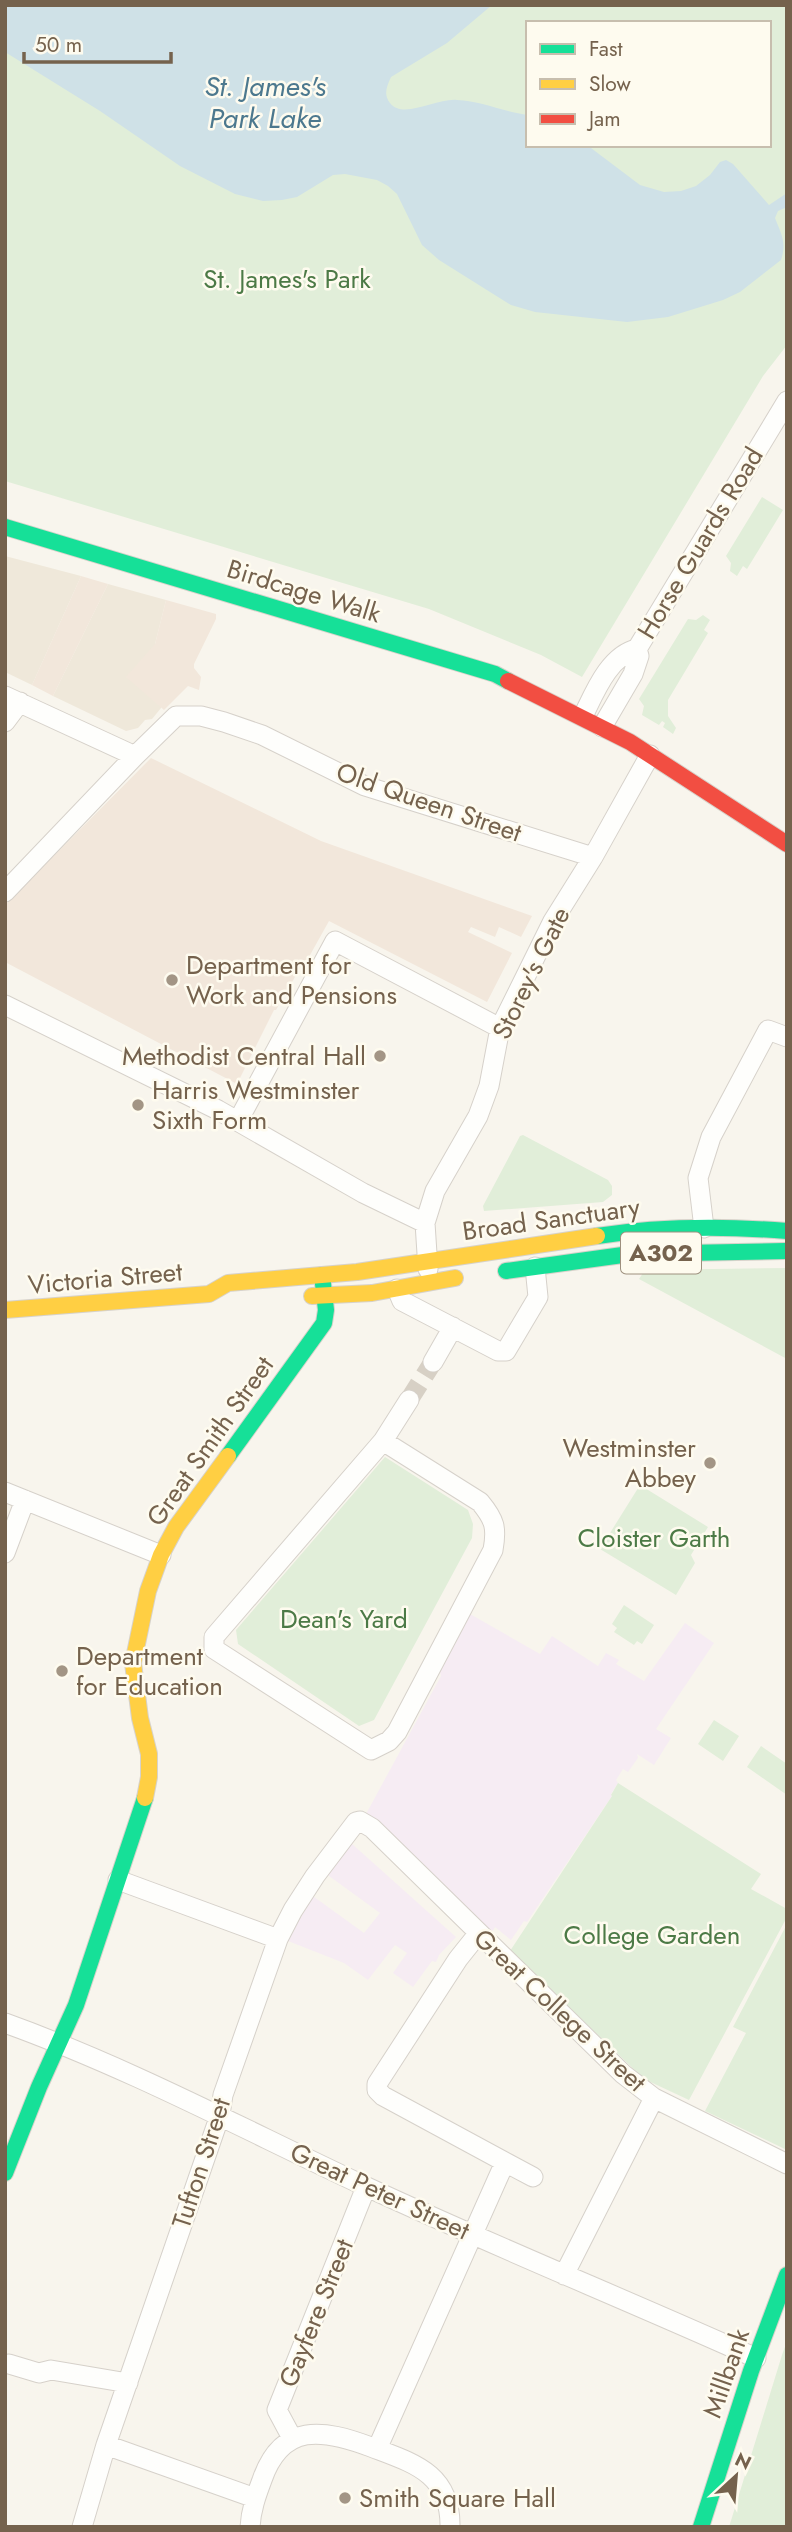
<svg xmlns="http://www.w3.org/2000/svg" width="792" height="2532" viewBox="0 0 792 2532" font-family="Jost,sans-serif">
	<style>
		.residential { fill: #efe8da }
		.commercial { fill: #f2e7db }
		.education { fill: #f6ecf3 }
		.green { fill: #e1eed9; fill-rule: evenodd }
		.water { fill: #cfe1e7 }
		.lines { fill: none; stroke-linecap: round; stroke-linejoin: round }
		.street-tunnel { stroke: #d7d0c5; stroke-width: 19; stroke-dasharray: 19 10; stroke-linecap: butt }
		.street-casing { stroke: #d6d1ca; stroke-width: 21 }
		.fast-casing { stroke: #d7d2ca; stroke-width: 18 }
		.slow-casing { stroke: #d7d2ca; stroke-width: 18 }
		.jam-casing { stroke: #d7d2ca; stroke-width: 18 }
		.street { stroke: #fefefc; stroke-width: 19 }
		.fast { stroke: #16e098; stroke-width: 16 }
		.slow { stroke: #ffcf43; stroke-width: 16 }
		.jam { stroke: #f24e42; stroke-width: 16 }
		.poi-dot { fill: #a39585; stroke: #fefbef; stroke-width: 2.5 }
		.labels { text-anchor: middle; stroke-width: 5; stroke-linejoin: round; paint-order: stroke }
		.shield { fill: #fefbef; stroke: #9e907e; stroke-width: 2 }
		.shield-label { font-size: 24px; font-weight: bold; fill: #75624d }
		.park-label { font-size: 26px; fill: #4c7a46; stroke: #fefbef }
		.street-label { font-size: 26px; fill: #75624d; stroke: #fefbef }
		.poi-label { font-size: 26px; fill: #75624d; stroke: #fefbef; text-anchor: start }
		.water-label { font-size: 28px; font-style: italic; fill: #4c788e; stroke: #fefbef }
	</style>
	<rect width="100%" height="100%" fill="#f8f5ed"/>
	<path class="residential" d="M5,556L81,576L32,685L5,672Z
		M108,584L166,600L155,644L161,708L152,719L145,720L138,728L126,731L53,696Z"/>
	<path class="commercial" d="M81,576L108,584L53,696L32,685Z
		M166,600L216,614V619L194,664V668L201,677L199,690L188,686L164,710L126,677L155,644Z
		M151,758L321,841L532,916L521,937L499,927L495,937L471,927L468,932L512,953L487,1002L329,921L305,964L303,963L276,1010H274L237,1084L5,962V905Z"/>
	<path class="education" d="M470,1614L540,1654L552,1636L598,1666L606,1653L619,1660L616,1664L644,1681L685,1623L714,1643L656,1729L671,1738L654,1765L637,1754L638,1758L628,1772L623,1769L616,1780L618,1783L611,1794L612,1796L527,1922L524,1921L511,1940L495,1927L491,1934L366,1814L441,1676L440,1672Z
		M351,1843L456,1937L439,1955L436,1962L432,1961L413,1987L393,1973L407,1953L395,1945L368,1980L344,1963L283,1939L310,1894L364,1933L380,1913L325,1873Z"/>
	<path class="green" d="M5,5H787V345L763,376L582,677L541,655L429,609L5,481ZM528,23H769V145H528Z
		M762,497L783,510L747,569L743,566L737,576L730,571L731,563L726,556Z
		M703,615L710,620L704,630L708,633L668,700V716L676,728L673,734L663,727L665,723L662,721L659,725L642,715L644,706L639,699L688,619L696,620Z
		M523,1135L608,1180L612,1186V1195L603,1202L484,1211L483,1206L520,1136Z
		M787,1268V1359L639,1279L645,1270Z
		M385,1457L468,1510L473,1524L472,1538L374,1720L359,1726L238,1644L236,1630Z
		M640,1485L708,1527L691,1555L695,1563L676,1595L600,1549Z
		M624,1605L654,1625L642,1644L637,1641L634,1645L614,1632L617,1628L612,1624Z
		M714,1720L739,1736L723,1761L698,1744Z
		M761,1746L787,1764V1795L747,1767Z
		M618,1783L761,1874L751,1889L787,1909V1917L689,2100L644,2079L510,1951L612,1796L611,1795Z
		M787,1924V2150L705,2111L746,2033L733,2027Z
		M787,2341V2527H729L782,2355Z"/>
	<path class="water" d="M5,5H492L447,43L391,77C387,86 383,94 390,103C403,120 437,98 457,100C481,101 504,112 528,115V145H587L640,185L664,192L681,191L696,186L710,175L720,162L726,160L733,164L769,205L787,193V207L778,211L775,218C781,234 787,242 781,260L740,292L723,300L668,317L627,322L535,312L511,305L439,260L422,245L397,194L388,186L377,180L345,174L333,175L297,197L282,200L263,201L235,194L180,166L100,111L5,52Z"/>
	<g class="lines">
		<path class="street-tunnel" d="M409,1400L433,1362"/>
		<defs>
			<path id="street" d="M5,696L135,756L176,716H201L224,722L262,735L365,786L593,857
				M583,716C594,694 609,655 637,649L787,401
				M5,722L20,702
				M602,727L633,674L639,656L637,649
				M5,892L135,756
				M5,1005L218,1110L363,1193L425,1223
				M238,1121L335,941L500,1028
				M704,1228L698,1178L711,1137L768,1030L787,1037
				M428,1269L425,1223L435,1191L478,1116L489,1086L500,1028L553,921L593,857L650,755
				M397,1289L402,1301L498,1351H506L538,1297L535,1267
				M433,1362L453,1327
				M383,1441L480,1502C495,1520 497,1528 493,1550L397,1732L389,1741L371,1750L214,1649V1637L383,1441L409,1400
				M5,1492L161,1555
				M5,1553L25,1500
				M118,1880L278,1939
				M5,2023C130,2068 247,2131 367,2187C496,2247 627,2300 756,2358
				M505,2162L533,2177
				M564,2275L654,2098
				M9,2364L39,2373L51,2370L128,2383
				M292,2438L277,2410L366,2187
				M106,2445L255,2498
				M377,2449L505,2162L383,2096L377,2090V2084L458,1959L478,1934
				M82,2527L106,2445L220,2115L223,2095L278,1939L293,1910L315,1876L356,1822L360,1821L372,1828L623,2074L654,2098L787,2164
				M250,2527C251,2510 256,2496 262,2480C282,2422 323,2429 371,2447C413,2463 451,2473 450,2527"/>
			<path id="fast" d="M5,527L495,674L508,681
				M597,1236C660,1226 724,1226 787,1231
				M506,1271L630,1254L785,1251
				M228,1456L324,1323L326,1310L322,1275
				M5,2173L39,2087L76,2005L145,1798
				M701,2527L751,2371L787,2275"/>
			<path id="slow" d="M312,1296L372,1293L455,1278
				M5,1310L209,1294L228,1283L357,1272L597,1236
				M145,1798L149,1777V1754L140,1718L133,1663L148,1591L161,1555L176,1527L228,1456"/>
			<path id="jam" d="M508,681L630,742L787,844"/>
		</defs>
		<use href="#street" class="street-casing"/>
		<use href="#fast" class="fast-casing"/>
		<use href="#slow" class="slow-casing"/>
		<use href="#jam" class="jam-casing"/>
		<use href="#street" class="street"/>
		<use href="#fast" class="fast"/>
		<use href="#slow" class="slow"/>
		<use href="#jam" class="jam"/>
	</g>
	<g class="poi-dot">
		<circle cx="172" cy="980" r="7"/>
		<circle cx="380" cy="1056" r="7"/>
		<circle cx="138" cy="1105" r="7"/>
		<circle cx="710" cy="1463" r="7"/>
		<circle cx="62" cy="1671" r="7"/>
		<circle cx="345" cy="2498" r="7"/>
	</g>
	<g class="labels">
		<rect class="shield" x="621" y="1232.5" width="80" height="41" rx="5"/>
		<g class="shield-label">
			<text x="661" y="1261">A302</text>
		</g>
		<g class="park-label">
			<text x="287" y="288">St. James's Park</text>
			<text x="654" y="1547">Cloister Garth</text>
			<text x="344" y="1628">Dean's Yard</text>
			<text x="652" y="1944">College Garden</text>
		</g>
		<g class="street-label">
			<text transform="translate(700 543) rotate(-59)" y="9">Horse Guards Road</text>
			<text transform="translate(304 591) rotate(17)" y="9">Birdcage Walk</text>
			<text transform="translate(429 802) rotate(19)" y="9">Old Queen Street</text>
			<text transform="translate(531 973) rotate(-64)" y="9">Storey's Gate</text>
			<text transform="translate(551 1219) rotate(-8)" y="9">Broad Sanctuary</text>
			<text transform="translate(105 1278) rotate(-5)" y="9">Victoria Street</text>
			<text transform="translate(210 1441) rotate(-55)" y="9">Great Smith Street</text>
			<text transform="translate(560 2010) rotate(43)" y="9">Great College Street</text>
			<text transform="translate(201 2163) rotate(-72)" y="9">Tufton Street</text>
			<text transform="translate(380 2191) rotate(25)" y="9">Great Peter Street</text>
			<text transform="translate(316 2313) rotate(-68)" y="9">Gayfere Street</text>
			<text transform="translate(726 2373) rotate(-71)" y="9">Millbank</text>
		</g>
		<g class="poi-label">
			<text x="186" y="974">Department for<tspan x="186" dy="30">Work and Pensions</tspan></text>
			<text x="366" y="1065" text-anchor="end">Methodist Central Hall</text>
			<text x="152" y="1099">Harris Westminster<tspan x="152" dy="30">Sixth Form</tspan></text>
			<text x="696" y="1457" text-anchor="end">Westminster<tspan x="696" dy="30">Abbey</tspan></text>
			<text x="76" y="1665">Department<tspan x="76" dy="30">for Education</tspan></text>
			<text x="359" y="2507">Smith Square Hall</text>
		</g>
		<g class="water-label">
			<text x="265" y="96">St. James's<tspan x="265" dy="32">Park Lake</tspan></text>
		</g>
	</g>
	<rect width="792" height="2532" fill="none" stroke="#75624d" stroke-width="14"/>
	<rect x="526" y="21" width="245" height="126" fill="#fefbef" stroke="#c7beae" stroke-width="2"/>
	<rect x="540" y="44" width="35" height="10" fill="#16e098" stroke="#c7beae" stroke-width="2"/>
	<text x="589" y="56" font-size="21" fill="#75624d">Fast</text>
	<rect x="540" y="79" width="35" height="10" fill="#ffcf43" stroke="#c7beae" stroke-width="2"/>
	<text x="589" y="91" font-size="21" fill="#75624d">Slow</text>
	<rect x="540" y="114" width="35" height="10" fill="#f24e42" stroke="#c7beae" stroke-width="2"/>
	<text x="589" y="126" font-size="21" fill="#75624d">Jam</text>
	<g transform="translate(736 2476) rotate(26)" stroke="#fefbef" stroke-width="5" paint-order="stroke">
	<path d="M0-5L12 26L0 18L-12 26Z" fill="#75624d"/>
	<text y="-10" font-size="19" font-weight="bold" text-anchor="middle" fill="#75624d">N</text>
	</g>
	<path d="M24 52v10h147v-10" fill="none" stroke="#75624d" stroke-width="3.5"/>
	<text x="35" y="52" font-size="21" fill="#75624d" stroke="#fefbef" stroke-width="5" paint-order="stroke">50 m</text>
</svg>
